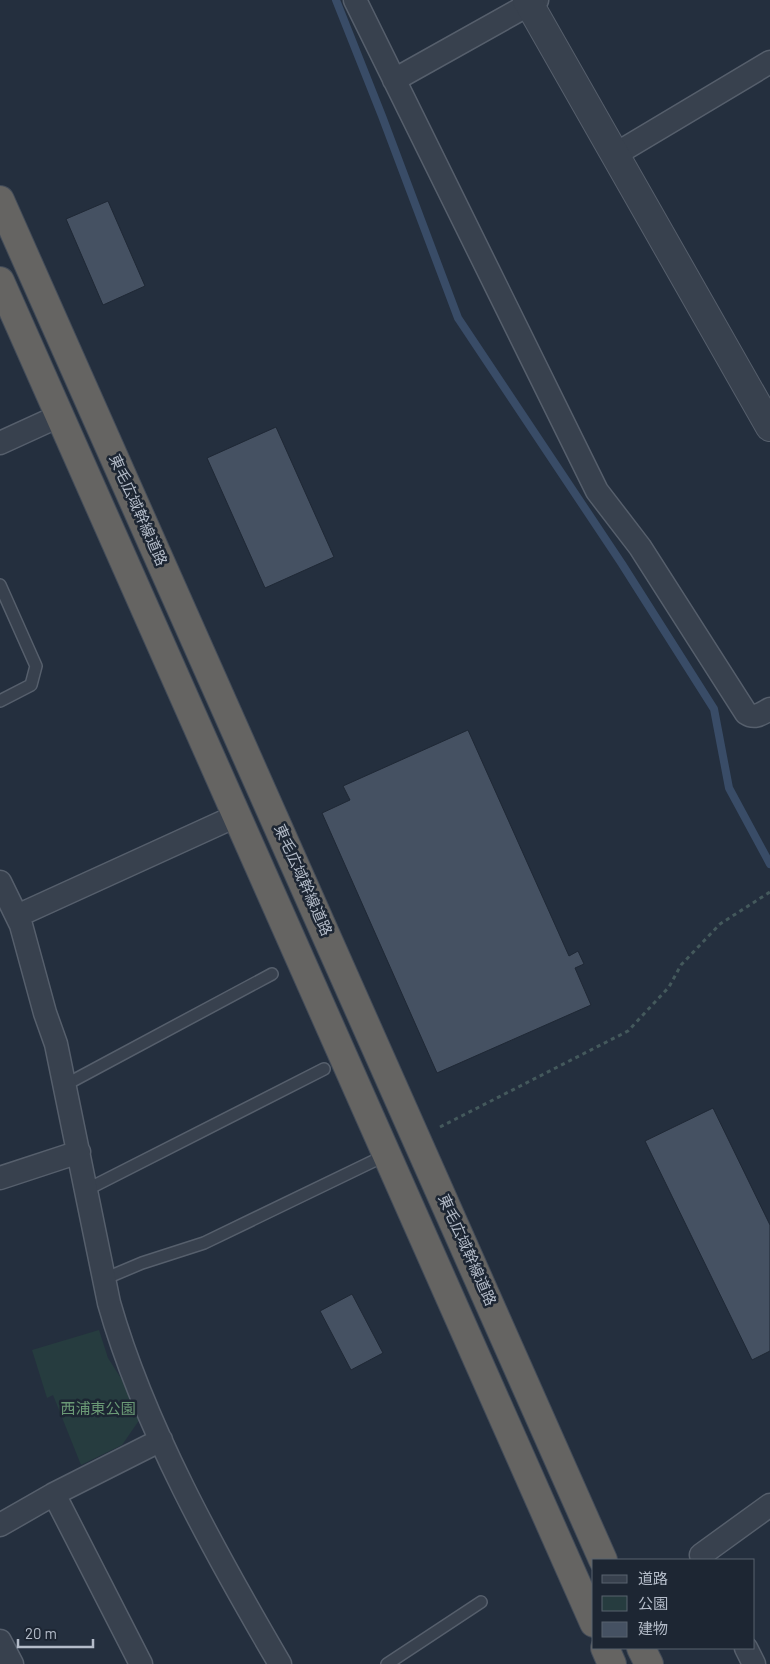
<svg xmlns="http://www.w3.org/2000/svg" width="770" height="1664" viewBox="0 0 770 1664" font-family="Barlow,'Noto Sans JP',sans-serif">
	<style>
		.green { fill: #263c3f }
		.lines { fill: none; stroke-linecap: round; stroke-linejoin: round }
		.stream { stroke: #394c67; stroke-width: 8 }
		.building { fill: #455162; stroke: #1f2835 }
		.service-casing { stroke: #565f6c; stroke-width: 14 }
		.minor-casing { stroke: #565f6c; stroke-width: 25 }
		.tertiary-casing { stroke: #565f6c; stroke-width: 30 }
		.trunk-casing { stroke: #434c59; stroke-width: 30 }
		.path { stroke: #44595c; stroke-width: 3; stroke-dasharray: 4 4; stroke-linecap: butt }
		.service { stroke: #38414e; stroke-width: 11 }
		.minor { stroke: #38414e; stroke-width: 22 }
		.tertiary { stroke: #38414e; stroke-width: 28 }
		.trunk { stroke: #656462; stroke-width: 28 }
		.labels { text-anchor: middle; stroke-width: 5; stroke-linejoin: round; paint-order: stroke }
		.street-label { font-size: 15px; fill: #b4bcc9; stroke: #1d2633 }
		.park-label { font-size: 15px; fill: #6b9a76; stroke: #1d2633 }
	</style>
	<rect width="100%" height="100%" fill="#242f3e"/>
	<path class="green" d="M99,1330L108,1358L129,1391L140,1419L122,1445L81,1465L53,1395L47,1398L32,1350Z"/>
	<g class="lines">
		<path class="stream" d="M336,0L382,116L458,318L622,564L714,709L729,788L770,864"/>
	</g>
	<path class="building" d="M108,201L145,286L103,305L66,219Z
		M276,427L334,557L265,588L207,458Z
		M468,730L569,956L578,951L584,964L575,968L591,1005L437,1073L322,813L350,800L343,786Z
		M713,1108L770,1225V1351L752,1360L645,1141Z
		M352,1294L383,1353L351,1370L320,1311Z"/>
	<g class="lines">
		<defs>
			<path id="service" d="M0,585L36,666L31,685L0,701
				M65,1085L272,974
				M86,1190L324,1069
				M104,1279L142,1263L204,1243L386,1155
				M387,1664L481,1602"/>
			<path id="minor" d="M355,0L597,491L640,547L746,713C755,719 761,714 770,709
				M394,80L537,0
				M616,154L770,62
				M0,443L59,416
				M0,882L21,925L45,1013L56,1044L109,1303C144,1426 215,1553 280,1664
				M17,916L236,816
				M0,1178L79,1152
				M54,1494L141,1664
				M0,1525L54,1494L161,1440
				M703,1560L701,1555L770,1505
				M0,1641L12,1664
				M746,1648L754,1664"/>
			<path id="tertiary" d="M527,0L770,427"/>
			<path id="trunk" d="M0,200L603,1560
				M0,281L594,1623
				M605,1648L612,1664
				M641,1648L649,1664"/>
		</defs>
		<use href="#service" class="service-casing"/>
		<use href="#minor" class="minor-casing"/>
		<use href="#tertiary" class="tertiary-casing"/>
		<use href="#trunk" class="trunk-casing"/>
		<path class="path" d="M440,1127L628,1031L669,987L681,965L720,924L770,892"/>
		<use href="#service" class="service"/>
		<use href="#minor" class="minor"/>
		<use href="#tertiary" class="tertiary"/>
		<use href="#trunk" class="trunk"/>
	</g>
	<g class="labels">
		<g class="street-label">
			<text transform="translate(138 510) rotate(66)" y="5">東毛広域幹線道路</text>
			<text transform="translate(303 880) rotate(66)" y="5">東毛広域幹線道路</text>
			<text transform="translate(467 1250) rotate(66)" y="5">東毛広域幹線道路</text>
		</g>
		<g class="park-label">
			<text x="98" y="1414">西浦東公園</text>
		</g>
	</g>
	<rect x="592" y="1559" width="162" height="90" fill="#1d2633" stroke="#59626f"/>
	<rect x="602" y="1575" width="25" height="8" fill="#38414e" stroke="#59626f"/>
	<text x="638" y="1584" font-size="15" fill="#b4bcc9">道路</text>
	<rect x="602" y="1596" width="25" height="15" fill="#263c3f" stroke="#59626f"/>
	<text x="638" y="1609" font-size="15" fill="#b4bcc9">公園</text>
	<rect x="602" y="1622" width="25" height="15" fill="#455162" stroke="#59626f"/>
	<text x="638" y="1634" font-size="15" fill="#b4bcc9">建物</text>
	<path d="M18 1639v8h75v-8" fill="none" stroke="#b4bcc9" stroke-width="2.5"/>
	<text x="25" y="1639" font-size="15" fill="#b4bcc9" stroke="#1d2633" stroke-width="4" paint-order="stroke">20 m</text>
</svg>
